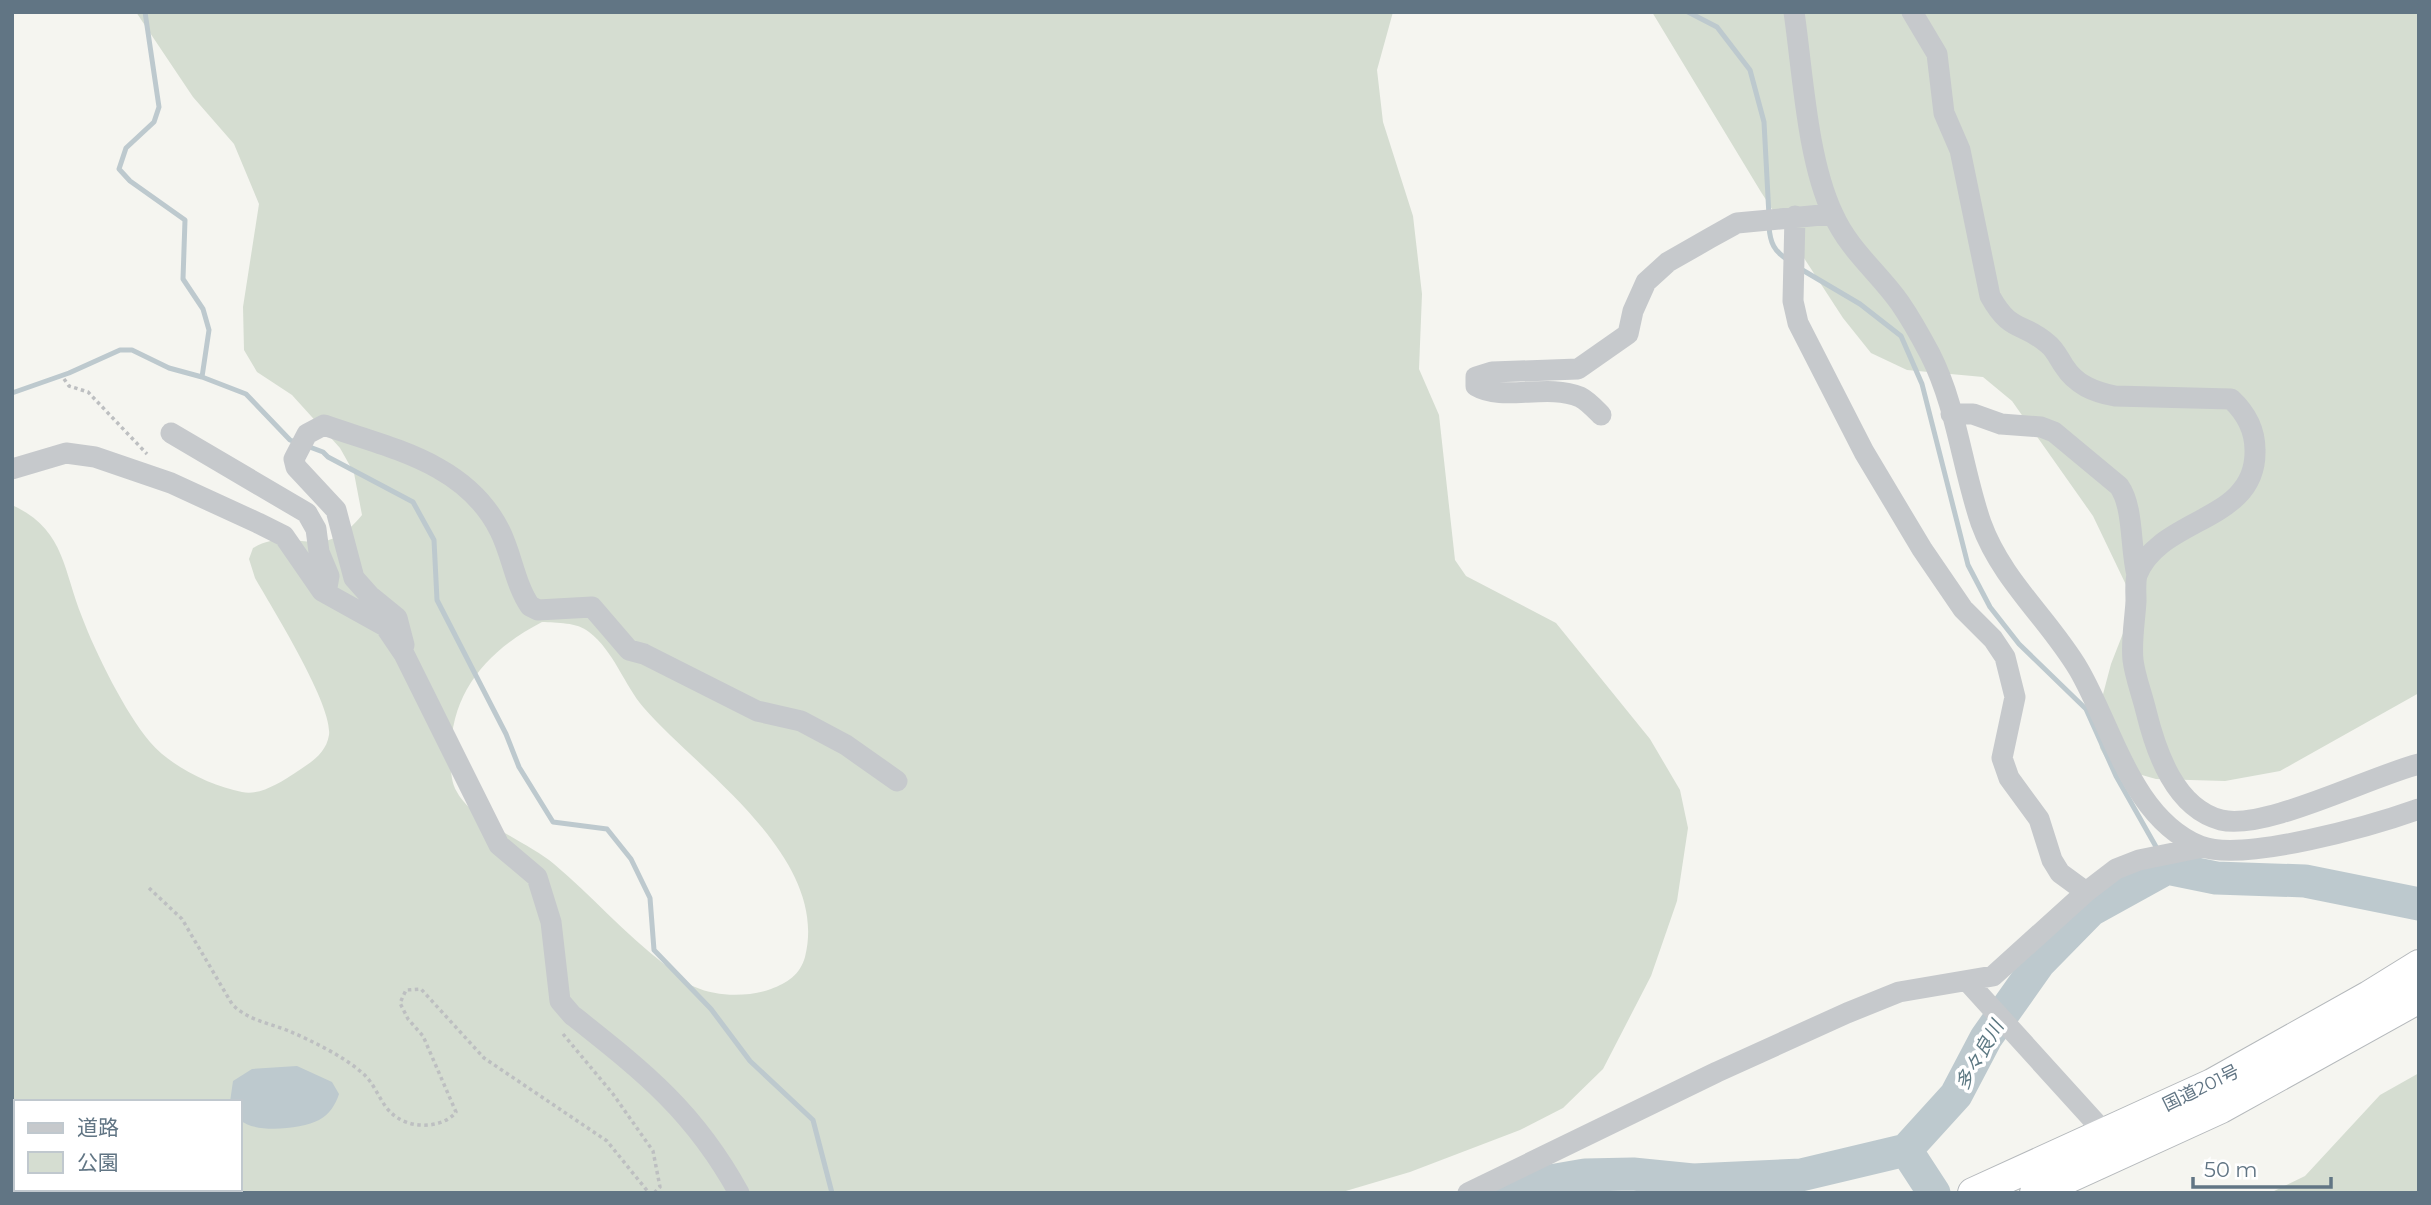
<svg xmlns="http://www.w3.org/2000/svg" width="2431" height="1205" viewBox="0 0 2431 1205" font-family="Montserrat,'Noto Sans JP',sans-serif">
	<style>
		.green { fill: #d5ddd1; fill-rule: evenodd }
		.water { fill: #bdc9ce }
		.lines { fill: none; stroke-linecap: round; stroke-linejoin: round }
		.stream { stroke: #bdc9ce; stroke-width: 5 }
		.river { stroke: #bdc9ce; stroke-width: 33 }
		.highway-casing { stroke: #b5b9bc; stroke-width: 32 }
		.path { stroke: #bdbfc1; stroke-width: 3.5; stroke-dasharray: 3.5 3.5; stroke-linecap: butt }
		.minor { stroke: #c6c9cc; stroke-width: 21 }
		.highway { stroke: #fff; stroke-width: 30 }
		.labels { text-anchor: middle; stroke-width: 7; stroke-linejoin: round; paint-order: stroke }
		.street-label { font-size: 18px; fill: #617584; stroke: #fff }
		.water-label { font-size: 19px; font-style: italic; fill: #5c7882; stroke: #fff }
	</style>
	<rect width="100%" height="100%" fill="#f5f5f0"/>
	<path class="green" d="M136,12H1393L1377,70L1383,122L1413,216L1422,294L1419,369L1439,415L1455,560L1466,576L1556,623L1650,739L1680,790L1688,828L1677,901L1651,976L1603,1069L1563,1108L1520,1130L1410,1172L1339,1193H12V505C65,529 63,570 82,617C95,652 126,714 150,742C170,766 211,786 242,792C260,796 281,782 295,773C310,763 326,754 329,735C333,705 272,608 255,578L249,559L253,548C295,524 321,566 362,515L354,473L340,448L292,395L257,372L244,350L243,307L259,204L234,144L193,97ZM542,622C557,623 577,622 589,632C614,651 624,685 644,708C700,772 830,857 805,957C800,975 787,983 771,989C749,997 717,997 695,987C684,983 674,971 664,964C624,933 592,896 554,864C528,842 473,822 457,792C450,781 451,767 451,755C450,692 488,650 542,622ZM16,1102H240V1189H16Z
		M1652,12H2419V693L2280,771L2225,781L2156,779L2110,766L2100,748L2097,717L2111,664L2129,618L2128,589L2093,516L2012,401L1983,377L1907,370L1871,353L1843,318L1761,192Z
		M2419,1073V1193H2270L2305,1176L2380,1095Z"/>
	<path class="water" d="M297,1066L332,1082L339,1094C336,1104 329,1115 319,1120C302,1129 255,1134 240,1120V1102H230L233,1081L252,1069Z"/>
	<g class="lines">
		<path class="stream" d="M145,12L159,107L154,122L126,148L119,169L130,181L185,220L183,279L203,309L209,330L202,377L246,394L290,440L298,443
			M1688,12L1717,27L1750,70L1764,122L1769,216
			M1769,226C1770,243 1774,251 1788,260
			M1799,268L1860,304L1901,336L1922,384L1968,565L1990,607L2019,644L2086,709L2116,776L2159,852
			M12,393L69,373L120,350H132L169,368L202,377
			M307,446L323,452L328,457L413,502L434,540L437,600L506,734L519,767L553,822L607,829L631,859L650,898L654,950L711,1009L750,1061L813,1120L832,1193"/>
		<path class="river" d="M1906,1150L1934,1193
			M1506,1193L1521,1186L1585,1175L1633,1174L1693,1180L1801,1175L1906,1150L1956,1095L1986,1038L2039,963L2091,910L2167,868L2216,878L2305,881L2419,904"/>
		<defs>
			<path id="highway" d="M1973,1193L2212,1084L2369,996L2419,965
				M2035,1193L2221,1108L2419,998"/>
		</defs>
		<use href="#highway" class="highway-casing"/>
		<path class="path" d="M64,379L69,386L88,392L147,454
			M149,888L182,919L232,1004C247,1020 269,1023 289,1031C312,1041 341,1055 360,1071C380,1086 379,1112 406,1122C421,1128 445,1126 456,1112L423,1036L408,1019L400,1003L406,990L421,989L484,1058L607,1141L649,1193
			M563,1034L613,1094L653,1151L660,1187L654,1193"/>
		<path class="minor" d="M1794,12C1803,74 1807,159 1833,214C1849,250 1878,272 1900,303C1911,319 1921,337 1930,354C1957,407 1962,468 1981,523C2002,581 2049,619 2079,670C2113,729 2132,818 2200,846C2243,863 2374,825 2419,809
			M1912,12L1937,54L1944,113L1960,150L1990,296C2011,334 2022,321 2048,344C2055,349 2059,359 2064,366C2076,385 2094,392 2115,396L2231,399C2246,413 2255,430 2255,450C2257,523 2160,516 2137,575C2135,582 2136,593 2136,601C2135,620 2131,641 2133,660C2135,677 2142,694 2146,711C2156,752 2175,808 2221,820C2264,831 2371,776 2419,764
			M1795,216L1793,301L1798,323L1864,452L1922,549L1963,609L1993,639L2005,657L2015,697L2002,758L2009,778L2039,819L2052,860L2060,873L2086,892
			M1951,414H1973L2001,424L2041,427L2054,432L2119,486C2134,507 2130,548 2137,575
			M1601,415C1595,409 1588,401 1580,397C1547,383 1503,402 1476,386V377L1492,372L1578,369L1628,334L1633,311L1646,282L1668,262L1710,238L1737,223L1832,214
			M171,433L307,513L316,529L319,552L329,576L326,593
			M12,469L66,453L95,457L171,483L258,523L284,536L322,591L385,626L404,654L499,845L537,877L551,922L560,1001L572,1015C644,1072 694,1111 739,1193
			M404,645L397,618L370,596L354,578L336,510L296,467L294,459L307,434L324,425C389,448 466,462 500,531C512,555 515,584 530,606L538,610L592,607L629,650L644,654L757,711L801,721L846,745L897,781
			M1968,982L2105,1133L2110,1143
			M1468,1193L1717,1072L1847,1013L1899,992L1993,976L2086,892L2116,869L2139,860L2203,847"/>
		<use href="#highway" class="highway"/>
	</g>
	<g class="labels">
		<g class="street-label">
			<text transform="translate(2201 1088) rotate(-26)" y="6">国道201号</text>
		</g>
		<g class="water-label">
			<text transform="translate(1979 1055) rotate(-60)" y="7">多々良川</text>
		</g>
	</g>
	<rect width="2431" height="1205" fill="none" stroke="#617584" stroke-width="28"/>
	<rect x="14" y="1100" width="228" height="91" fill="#ffffff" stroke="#c0c8ce" stroke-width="2"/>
	<rect x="28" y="1123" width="35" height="10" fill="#c6c9cc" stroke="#c0c8ce" stroke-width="2"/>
	<text x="77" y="1135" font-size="21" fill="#617584">道路</text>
	<rect x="28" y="1152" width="35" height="21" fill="#d5ddd1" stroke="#c0c8ce" stroke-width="2"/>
	<text x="77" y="1170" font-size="21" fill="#617584">公園</text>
	<path d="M2193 1177v10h138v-10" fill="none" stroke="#617584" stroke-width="3.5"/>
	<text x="2204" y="1177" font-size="21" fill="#617584" stroke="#ffffff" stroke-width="5" paint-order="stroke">50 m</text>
</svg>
